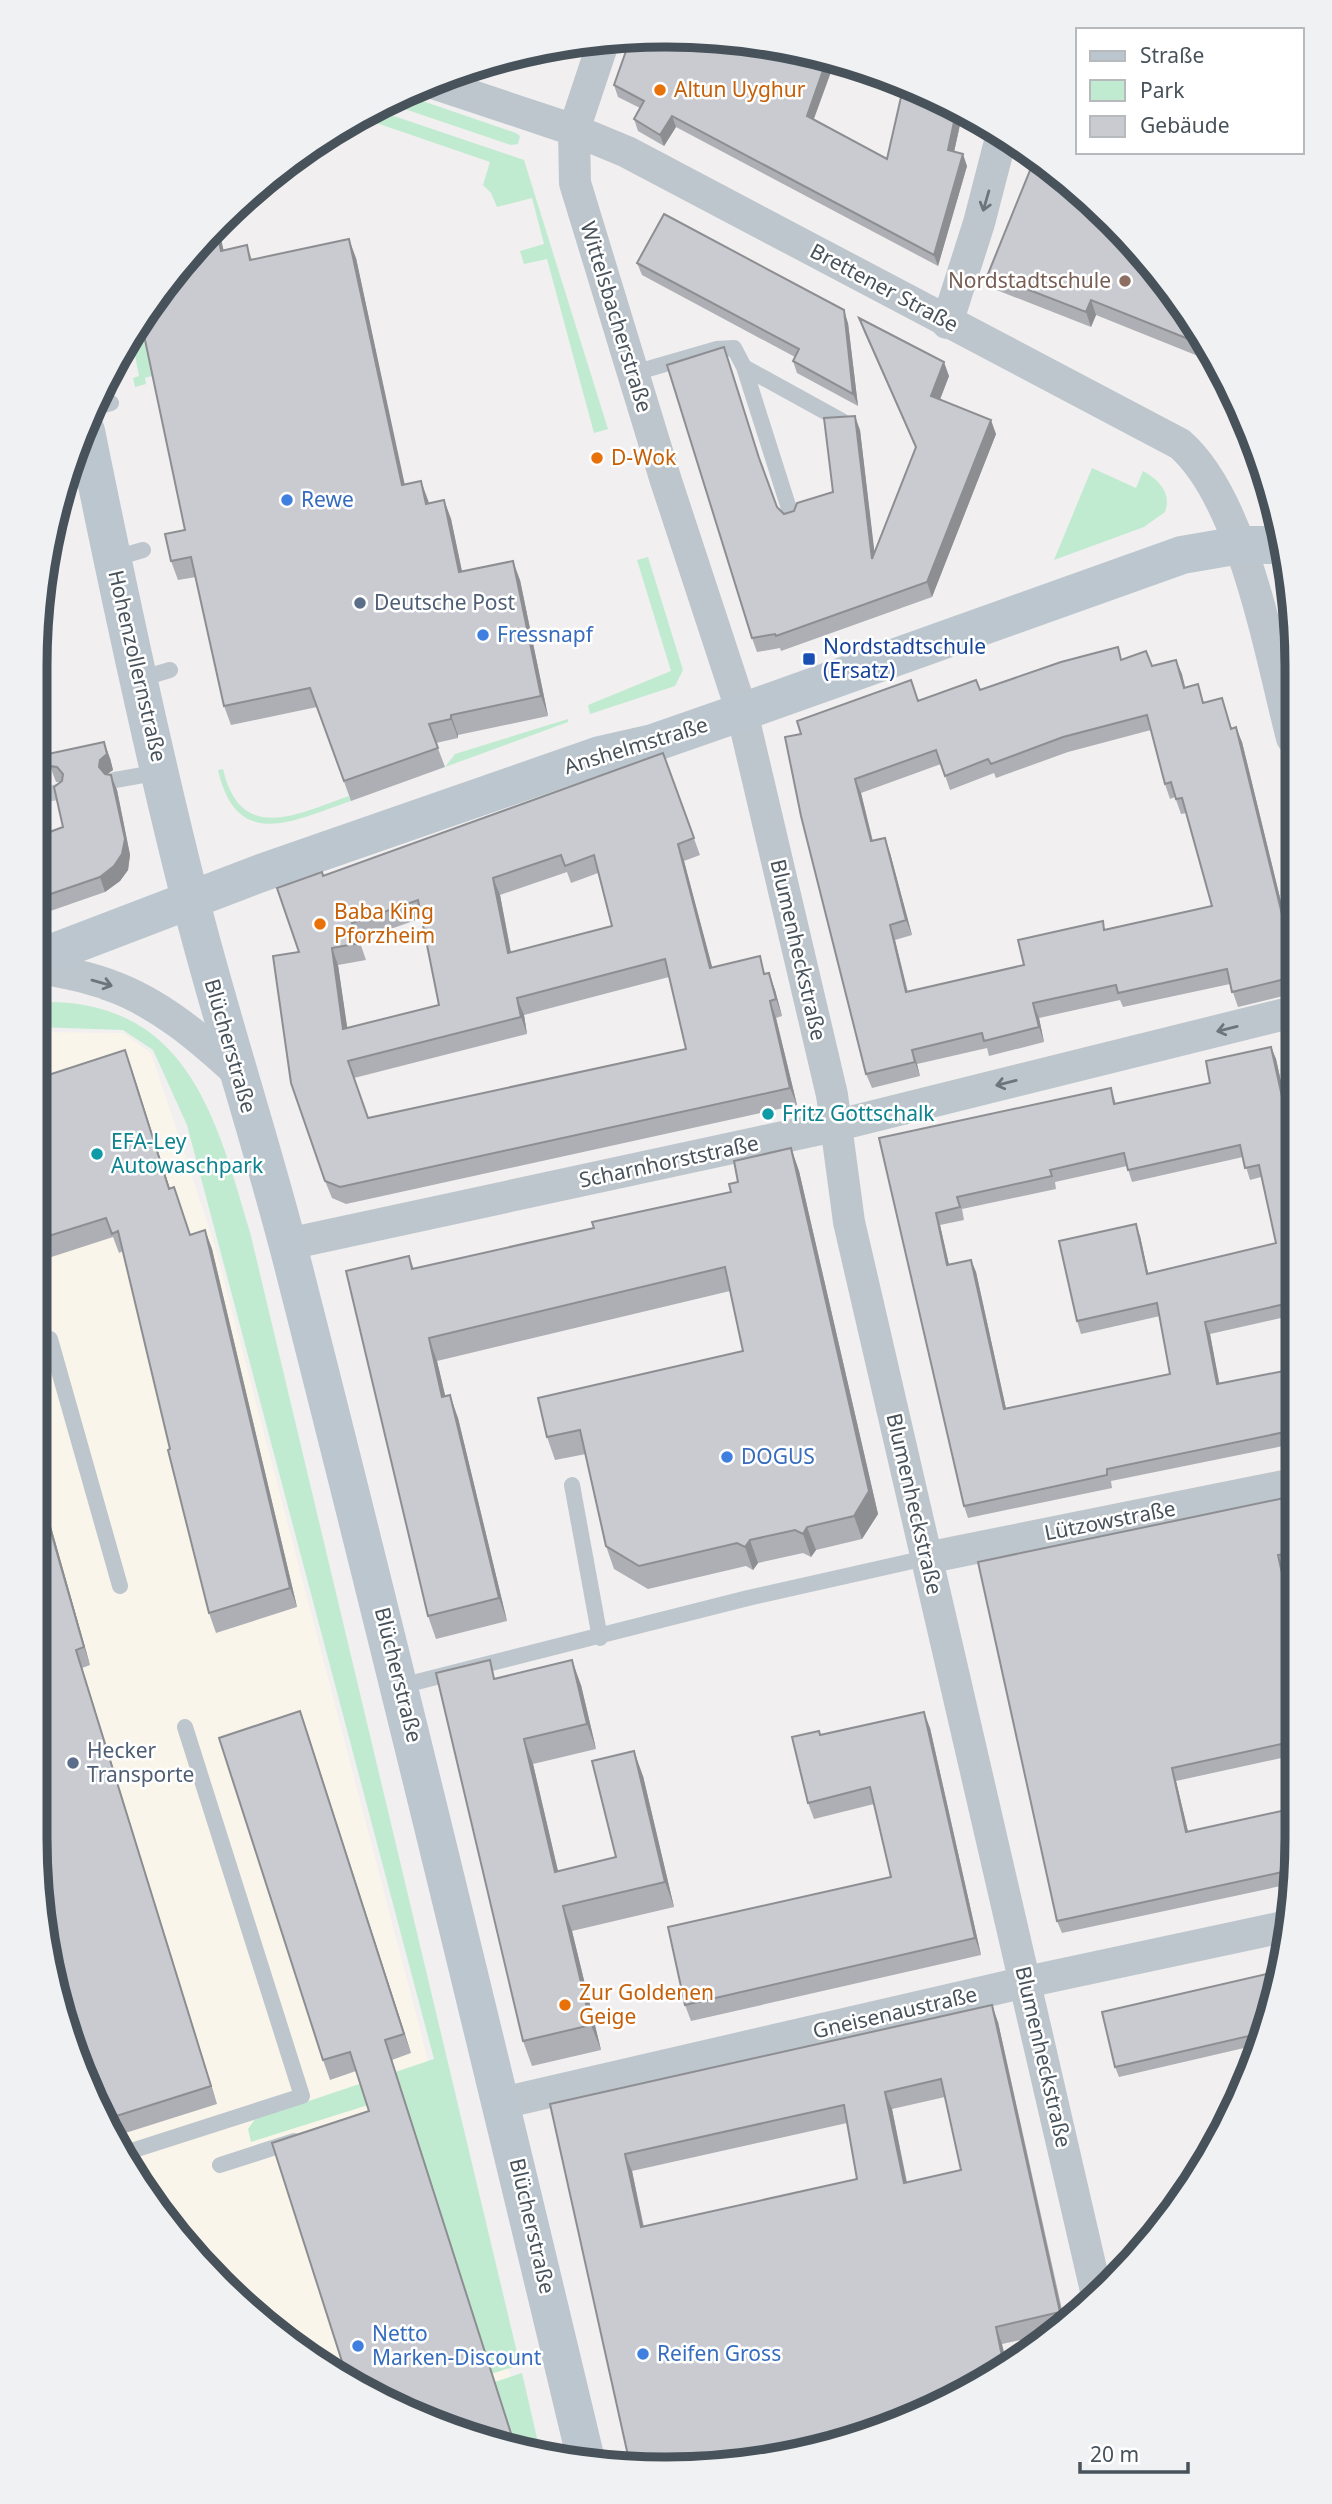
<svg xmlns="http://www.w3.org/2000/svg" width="1332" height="2504" viewBox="0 0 1332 2504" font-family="'Noto Sans',sans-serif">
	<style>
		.commercial { fill: #faf5ea }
		.green { fill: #c1ebd1 }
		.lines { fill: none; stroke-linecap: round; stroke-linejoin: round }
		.service { stroke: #bec6cd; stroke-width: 16 }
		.minor { stroke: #bec6cd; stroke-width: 32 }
		.secondary { stroke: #bcc6cf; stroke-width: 38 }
		.wall { fill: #adafb4; fill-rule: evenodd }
		.shaded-wall { fill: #8d8e92 }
		.building { fill: #c9cbd1; stroke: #8d8e92; stroke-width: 2; fill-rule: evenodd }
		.oneway { stroke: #6b757d }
		.food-dot { fill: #e8710a; stroke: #fff; stroke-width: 2.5 }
		.education-dot { fill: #8d6e63; stroke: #fff; stroke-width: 2.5 }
		.shop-dot { fill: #3f7fe0; stroke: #fff; stroke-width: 2.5 }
		.service-dot { fill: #5c6f8a; stroke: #fff; stroke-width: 2.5 }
		.transit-dot { fill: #1a4fb4; stroke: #fff; stroke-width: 2.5 }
		.culture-dot { fill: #0f9aa8; stroke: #fff; stroke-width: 2.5 }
		.labels { text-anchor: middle; stroke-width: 5; stroke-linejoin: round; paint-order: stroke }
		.food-label { font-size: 21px; fill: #c56008; stroke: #fff; text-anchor: start }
		.education-label { font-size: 21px; fill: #785e54; stroke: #fff; text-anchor: end }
		.street-label { font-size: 21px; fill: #48525b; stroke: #fff }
		.shop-label { font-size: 21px; fill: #366cbe; stroke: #fff; text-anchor: start }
		.service-label { font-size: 21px; fill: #4e5e75; stroke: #fff; text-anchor: start }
		.transit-label { font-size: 21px; fill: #164399; stroke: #fff; text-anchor: start }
		.culture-label { font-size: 21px; fill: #0d838f; stroke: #fff; text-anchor: start }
		.rim { fill: none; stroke: #48525b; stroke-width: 9 }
	</style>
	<rect width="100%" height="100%" fill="#f1efef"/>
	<path class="commercial" d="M36,1032L123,1033L151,1053L215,1246L530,2450L503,2448L316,2363L166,2222L69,2041L35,1838Z"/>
	<path class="green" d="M402,94L516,133L520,136L518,144L511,145L384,102Z
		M373,109L524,160L608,429L594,433L547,259L524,264L520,251L544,244L532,198L497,207L491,193L483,185L490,162L359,117Z
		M143,318L155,375L145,378L146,384L135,387L133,378L139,376L131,335Z
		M1092,468L1136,488L1143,471C1159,480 1172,493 1165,512L1144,527L1054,560Z
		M648,557L683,670L675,686L590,714L588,705L671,671L637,560Z
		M568,719V722L445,767L455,754Z
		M223,769C241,845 297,814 349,796L351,801C294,820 237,853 218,770Z
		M47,1002C189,1002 217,1121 250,1232L520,2365L445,2388L403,2094L251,2142L248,2129L255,2119L434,2059L187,1125L153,1050L123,1030L36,1027V1003Z
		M522,2373L540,2451L516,2449L448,2397Z"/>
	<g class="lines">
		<path class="service" d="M744,367L792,518
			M634,373L717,349L734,348L744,367L842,421
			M96,407L111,403
			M112,559L143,550
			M139,679L170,670
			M115,780L160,772
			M36,796L58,792
			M36,1343L50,1339L120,1586
			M572,1485L600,1638
			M401,1686L748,1598L926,1558
			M128,2152L302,2096L185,1727
			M220,2165L294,2141"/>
		<path class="minor" d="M604,40L574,130L575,183L666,481L742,712L832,1095L849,1222L1097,2295
			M433,83L574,130L627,152L1180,444C1244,500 1270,654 1292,738
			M947,323L979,223L1002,134
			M36,967C60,972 86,976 109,985C158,1002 200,1038 237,1072
			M288,1244L834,1126L1293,1012
			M926,1558L1294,1484
			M502,2103L1026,1982L1288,1926"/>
		<path class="secondary" d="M86,431C118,589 151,746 191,902C222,1024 262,1143 293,1265C394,1661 490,2058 585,2456
			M36,959L261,873L600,755L653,743L742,712L1182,555L1240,545H1283"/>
	</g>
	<path class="wall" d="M904,84L963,111L954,152L967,166L938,266L676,127L664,146L638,131L634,119L640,108L618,97L614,85L814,119L887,159Z
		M218,225L223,250L247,245L252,260L356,258L404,485L428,500L429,503L444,500L451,519L462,571L520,580L548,716L458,735V738L436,743L445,767L351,801L317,707L231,725L224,706L196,577L178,580L171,561L185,530L191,250Z
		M637,263L848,323L858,406L797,373L793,361L795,357L642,275Z
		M988,274L1190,315L1213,362L1096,315L1091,327L994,289Z
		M859,318L949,376L940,399L996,434L932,597L781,651L780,648L757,652L752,638L729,362L764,472L777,507L784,514L794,511L833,492L860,430L874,552L916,448L864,332Z
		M1122,660L1152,666L1176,660L1185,688L1204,702L1222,698L1232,729L1242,742L1293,951V991L1291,994L1238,1007L1230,984L1123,1007L1120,1000L1039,1018L1044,1042L989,1056L987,1048L917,1064L920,1076L872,1088L866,1074L801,734L919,701L980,690ZM1151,730L1165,784L1170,799L1175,797L1181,814L1186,813L1212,906L1106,929L1024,965L908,992L895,940L912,935L890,853L873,841L861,793L941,764L950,790L994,773L996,778L1068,752Z
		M663,753L700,855L684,861L712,968L766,974L775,990L782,1016L776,1018L797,1105L346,1204L332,1198L325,1181L299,952L323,876ZM567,872L571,883L598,873L612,926L511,952L500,895ZM422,918L439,1005L347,1028L338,965L366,960L359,940ZM669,977L686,1049L368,1118L354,1078L527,1034L524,1015Z
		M110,758L113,770L107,774L117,790L130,855L128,870L120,881L105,892L36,916V837L63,827L60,782H56L50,766Z
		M1271,1047L1276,1059L1285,1100L1293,1098L1294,1315L1210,1334L1219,1384L1294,1369V1466L1288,1445L1111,1481L1112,1488L968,1518L964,1506L879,1138L1111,1088L1116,1104L1210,1083ZM1243,1157L1250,1180L1261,1177L1276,1243L1148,1273L1140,1236L1077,1321L1081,1334L1160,1316L1170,1374L1006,1409L976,1272L971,1260L949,1265L940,1225L964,1220L962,1209L1056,1189L1055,1182L1127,1166L1132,1182Z
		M132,1070L170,1189L190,1234L205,1230L212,1249L297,1607L216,1633L209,1613L123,1251L119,1253L113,1237L36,1262V1079Z
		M791,1148L799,1171L878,1514L862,1539L816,1550L811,1557L803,1553L758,1563L753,1570L746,1566L648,1589L614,1569L606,1546L586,1454L555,1460L547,1437L743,1351L730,1291L437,1361L445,1396L458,1418L507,1621L436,1639L428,1616L409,1256L414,1269L594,1228L731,1192L738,1182Z
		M35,1470L90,1665L82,1668L217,2104L119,2135L86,2074Z
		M1294,1496L1295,1565L1283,1568L1295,1623V1755L1176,1781L1188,1832L1295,1808V1883L1062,1933L1057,1921Z
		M497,1678L581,1685L596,1749L533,1764L558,1871L616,1857L643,1776L674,1907L572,1931L601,2050L532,2066L523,2041Z
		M930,1728L981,1955L691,2021L685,2005L891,1877L874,1804L814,1819L808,1803L821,1735Z
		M307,1731L411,2053L392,2060L516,2449L503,2448L369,2111L356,2071L330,2080L323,2060Z
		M1275,2002L1257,2045L1119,2077L1115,2067Z
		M998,2022L1065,2323L1048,2334L1002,2344L708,2468L550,2104ZM945,2097L961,2170L907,2182L892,2109ZM847,2123L857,2179L644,2227L632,2171Z"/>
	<path class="shaded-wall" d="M827,59L835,61L811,127L807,116Z
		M957,108L963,111L952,161L948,150Z
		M672,116L676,127L664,146L660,135Z
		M963,154L967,166L938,266L934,255Z
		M218,225L228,270L221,251L216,227Z
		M349,239L356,258L409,504L402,485Z
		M1091,300L1096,315L1091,327L1086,312Z
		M844,310L848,323L858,406L853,394Z
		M944,362L949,376L936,410L931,396Z
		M855,416L860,430L877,573L872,559Z
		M991,420L996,434L932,597L927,582Z
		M421,481L428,500L433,523L426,504Z
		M444,500L451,519L466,591L459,572Z
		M513,561L520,580L548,716L541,696Z
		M1176,660L1182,674L1189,703L1184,688Z
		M451,715L458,735V738L451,719Z
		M1236,727L1242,742L1293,951V959Z
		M104,742L110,758L113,770L105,776L99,767Z
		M111,775L117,790L130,855L128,870L120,881L105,892L100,877Z
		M855,779L861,793L876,856L871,841Z
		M885,838L890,853L912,935L906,920Z
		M678,844L684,861L717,985L710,968Z
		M493,878L500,895L514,970L508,953Z
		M890,925L895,940L911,1007L906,992Z
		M332,948L338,965L350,1046L343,1029Z
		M1293,969V991L1291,994L1285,979Z
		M769,973L775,990L782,1016L776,999Z
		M517,998L524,1015L527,1034L521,1017Z
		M770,1001L776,1018L797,1105L790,1088Z
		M1033,1003L1039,1018L1044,1042L1039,1027Z
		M1271,1047L1276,1059L1288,1113L1283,1101Z
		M125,1050L132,1070L176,1208L169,1189Z
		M912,1050L917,1064L920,1076L915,1062Z
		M791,1148L799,1171L878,1514L862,1539L854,1516Z
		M936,1213L940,1225L952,1278L947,1265Z
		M1136,1224L1140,1236L1151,1286L1147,1274Z
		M205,1230L212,1249L297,1607L290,1588Z
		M971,1260L976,1272L1009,1422L1004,1409Z
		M1205,1322L1210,1334L1222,1397L1217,1384Z
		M429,1338L437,1361L451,1420L442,1397Z
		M450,1395L458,1418L507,1621L499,1598Z
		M35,1470L90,1665L84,1647L35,1476Z
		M807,1527L816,1550L811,1557L803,1534Z
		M750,1540L758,1563L753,1570L745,1547Z
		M1278,1555L1283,1568L1295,1623V1632Z
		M76,1650L82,1668L217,2104L211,2086Z
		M572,1660L581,1685L596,1749L587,1724Z
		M300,1711L307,1731L411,2053L404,2034Z
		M924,1712L930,1728L981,1955L975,1938Z
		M524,1739L533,1764L564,1897L555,1872Z
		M634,1751L643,1776L674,1907L665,1882Z
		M1172,1768L1176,1781L1191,1844L1186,1832Z
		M563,1906L572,1931L601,2050L591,2025Z
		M992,2005L998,2022L1064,2323L1060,2312Z
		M385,2040L392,2060L516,2449Z
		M885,2092L892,2109L910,2200L904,2183Z
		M625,2154L632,2171L647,2245L641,2227Z
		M996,2327L1002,2344L1006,2360L1003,2361Z"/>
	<path class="building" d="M631,37L748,40L827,59L807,116L887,159L904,84L957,108L948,150L963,154L934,255L672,116L660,135L634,119L644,101L614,85Z
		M1035,158L1082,192L1190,315L1206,346L1091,300L1086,312L988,274Z
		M664,214L844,310L853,394L793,361L799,349L637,263Z
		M216,227L221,251L247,245L250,260L349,239L402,485L421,481L426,504L444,500L459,572L513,561L541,696L451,715V719L429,724L438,748L344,781L310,688L224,706L191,557L171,561L165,534L185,530L141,321L191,250Z
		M859,318L944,362L931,396L991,420L927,582L776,636L775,634L752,638L667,365L724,347L759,458L777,507L784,514L794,511L797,503L833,492L824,418L855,416L872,559L916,447Z
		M1118,647L1121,660L1146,651L1152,666L1176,660L1184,688L1198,684L1203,703L1222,698L1231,729L1236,727L1293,959V969L1285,979L1232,992L1227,969L1118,993L1116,985L1033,1003L1039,1027L984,1041L982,1033L912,1050L915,1062L866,1074L801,816L785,737L801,734L797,721L911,680L918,701L976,680L980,690L1061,662ZM1147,715L1165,784L1171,782L1176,799L1182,798L1212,906L1104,930L1103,921L1018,940L1024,965L906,992L890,925L906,920L885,838L871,841L855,779L936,750L945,776L988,759L991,764L1063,737Z
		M104,742L107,754L100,760L99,767L105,774L111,775L125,839L122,854L114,866L100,877L36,899V837L63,827L54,787L62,781L63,774L57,767L50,766L48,754Z
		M663,753L694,838L678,844L710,968L760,956L764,974L769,973L776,999L770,1001L790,1088L340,1187L325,1181L291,1083L273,956L299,952L277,888L322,872L323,876ZM561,855L565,866L594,855L612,926L508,953L493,878ZM418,900L439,1005L343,1029L332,948L360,943L352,923ZM665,959L686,1049L368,1118L348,1061L521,1017L517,998Z
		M1271,1047L1283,1101L1293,1098L1294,1302L1205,1322L1217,1384L1294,1369V1456L1290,1454L1285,1432L1107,1469V1475L964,1506L879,1138L1111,1088L1114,1104L1210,1083L1206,1061ZM1240,1145L1245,1168L1259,1165L1276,1243L1147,1274L1136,1224L1059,1241L1077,1321L1157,1303L1170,1374L1004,1409L971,1260L947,1265L936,1213L960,1207L957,1197L1052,1176L1050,1170L1124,1153L1128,1170Z
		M125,1050L169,1189L174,1187L190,1235L205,1230L290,1588L209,1613L168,1450L170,1449L118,1231L112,1234L106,1218L36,1240V1079Z
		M791,1148L869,1491L854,1516L807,1527L803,1534L795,1530L750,1540L745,1547L737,1543L639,1566L606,1546L580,1430L547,1437L538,1398L743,1351L725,1267L429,1338L442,1397L450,1395L499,1598L428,1616L346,1271L409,1256L412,1269L594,1228L592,1222L731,1192L729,1184L738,1182L734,1161Z
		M35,1476L84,1647L76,1650L211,2086L110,2118L86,2074L61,1992L35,1838Z
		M1294,1496L1295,1552L1278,1555L1295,1632V1741L1172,1768L1186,1832L1295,1808L1296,1869L1057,1921L978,1562Z
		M490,1660L494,1679L572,1660L587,1724L524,1739L555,1872L616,1857L592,1761L634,1751L665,1882L563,1906L591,2025L523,2041L436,1673Z
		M300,1711L404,2034L385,2040L516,2449L503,2448L347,2377L272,2143L369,2111L350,2052L323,2060L219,1738Z
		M924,1712L975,1938L685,2005L668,1927L891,1877L870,1787L808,1803L792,1737L819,1731L820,1735Z
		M1280,1971L1275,2002L1262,2033L1115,2067L1102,2012Z
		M992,2005L1060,2312L996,2327L1003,2361L908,2421L708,2468L629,2460L550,2104ZM941,2079L961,2170L904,2183L885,2092ZM844,2105L857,2179L641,2227L625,2154Z"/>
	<defs><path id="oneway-shaft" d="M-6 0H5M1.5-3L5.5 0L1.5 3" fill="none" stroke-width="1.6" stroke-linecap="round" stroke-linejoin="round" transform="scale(1.75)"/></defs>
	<g class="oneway">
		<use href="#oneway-shaft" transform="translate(986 201) rotate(106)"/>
		<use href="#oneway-shaft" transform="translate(102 983) rotate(16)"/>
		<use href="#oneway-shaft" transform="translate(1227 1029) rotate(166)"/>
		<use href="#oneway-shaft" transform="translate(1006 1083) rotate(166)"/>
	</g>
	<g class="food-dot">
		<circle cx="660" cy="90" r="7"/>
		<circle cx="597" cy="458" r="7"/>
		<circle cx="320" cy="924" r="7"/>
		<circle cx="565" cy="2005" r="7"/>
	</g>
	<circle class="education-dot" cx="1125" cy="281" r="7"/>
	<g class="shop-dot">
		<circle cx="287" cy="500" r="7"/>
		<circle cx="483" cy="635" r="7"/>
		<circle cx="727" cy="1457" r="7"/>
		<circle cx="358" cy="2346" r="7"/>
		<circle cx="643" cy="2354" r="7"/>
	</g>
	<g class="service-dot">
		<circle cx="360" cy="603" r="7"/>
		<circle cx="73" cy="1763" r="7"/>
	</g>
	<rect class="transit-dot" x="802" y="652" width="14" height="14" rx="3.5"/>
	<g class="culture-dot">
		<circle cx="768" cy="1114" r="7"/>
		<circle cx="97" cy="1154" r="7"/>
	</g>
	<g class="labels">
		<g class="food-label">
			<text x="674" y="97">Altun Uyghur</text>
			<text x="611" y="465">D-Wok</text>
			<text x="334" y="919">Baba King<tspan x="334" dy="24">Pforzheim</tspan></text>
			<text x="579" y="2000">Zur Goldenen<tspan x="579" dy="24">Geige</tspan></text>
		</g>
		<g class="education-label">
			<text x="1111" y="288">Nordstadtschule</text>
		</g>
		<g class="street-label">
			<text transform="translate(884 288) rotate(28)" y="7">Brettener Straße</text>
			<text transform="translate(616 317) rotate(73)" y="7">Wittelsbacherstraße</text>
			<text transform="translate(137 666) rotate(77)" y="7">Hohenzollernstraße</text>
			<text transform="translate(636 746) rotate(-17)" y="7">Anshelmstraße</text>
			<text transform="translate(798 950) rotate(77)" y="7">Blumenheckstraße</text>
			<text transform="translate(230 1046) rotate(74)" y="7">Blücherstraße</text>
			<text transform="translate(669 1162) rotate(-12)" y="7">Scharnhorststraße</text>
			<text transform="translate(914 1504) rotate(77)" y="7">Blumenheckstraße</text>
			<text transform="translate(1110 1521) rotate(-11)" y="7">Lützowstraße</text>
			<text transform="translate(398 1675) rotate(76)" y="7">Blücherstraße</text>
			<text transform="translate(895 2013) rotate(-13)" y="7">Gneisenaustraße</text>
			<text transform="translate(1043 2057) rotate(77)" y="7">Blumenheckstraße</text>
			<text transform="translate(532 2226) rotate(77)" y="7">Blücherstraße</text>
		</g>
		<g class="shop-label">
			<text x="301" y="507">Rewe</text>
			<text x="497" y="642">Fressnapf</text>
			<text x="741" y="1464">DOGUS</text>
			<text x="372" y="2341">Netto<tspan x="372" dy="24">Marken-Discount</tspan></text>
			<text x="657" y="2361">Reifen Gross</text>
		</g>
		<g class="service-label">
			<text x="374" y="610">Deutsche Post</text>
			<text x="87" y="1758">Hecker<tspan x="87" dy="24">Transporte</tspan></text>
		</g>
		<g class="transit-label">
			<text x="823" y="654">Nordstadtschule<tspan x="823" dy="24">(Ersatz)</tspan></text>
		</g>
		<g class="culture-label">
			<text x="782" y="1121">Fritz Gottschalk</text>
			<text x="111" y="1149">EFA-Ley<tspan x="111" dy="24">Autowaschpark</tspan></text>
		</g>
	</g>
	<path d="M0 0H1332V2504H0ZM666 47H666A619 619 0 0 1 1285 666V1838A619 619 0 0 1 666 2457H666A619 619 0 0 1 47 1838V666A619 619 0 0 1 666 47Z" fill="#f0f1f2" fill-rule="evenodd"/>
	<path class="rim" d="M666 47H666A619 619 0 0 1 1285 666V1838A619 619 0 0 1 666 2457H666A619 619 0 0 1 47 1838V666A619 619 0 0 1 666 47Z"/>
	<rect x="1076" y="28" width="228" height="126" fill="#ffffff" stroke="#b6babd" stroke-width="2"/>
	<rect x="1090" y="51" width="35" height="10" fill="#bcc6cf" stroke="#b6babd" stroke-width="2"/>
	<text x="1140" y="63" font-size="21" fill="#48525b">Straße</text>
	<rect x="1090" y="80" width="35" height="21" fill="#c1ebd1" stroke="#b6babd" stroke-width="2"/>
	<text x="1140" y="98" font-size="21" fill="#48525b">Park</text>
	<rect x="1090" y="116" width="35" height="21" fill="#c9cbd1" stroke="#b6babd" stroke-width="2"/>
	<text x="1140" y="133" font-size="21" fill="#48525b">Gebäude</text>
	<path d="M1080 2462v10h108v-10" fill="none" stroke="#48525b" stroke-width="3.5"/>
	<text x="1090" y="2462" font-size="21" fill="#48525b" stroke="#ffffff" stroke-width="5" paint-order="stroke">20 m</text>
</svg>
